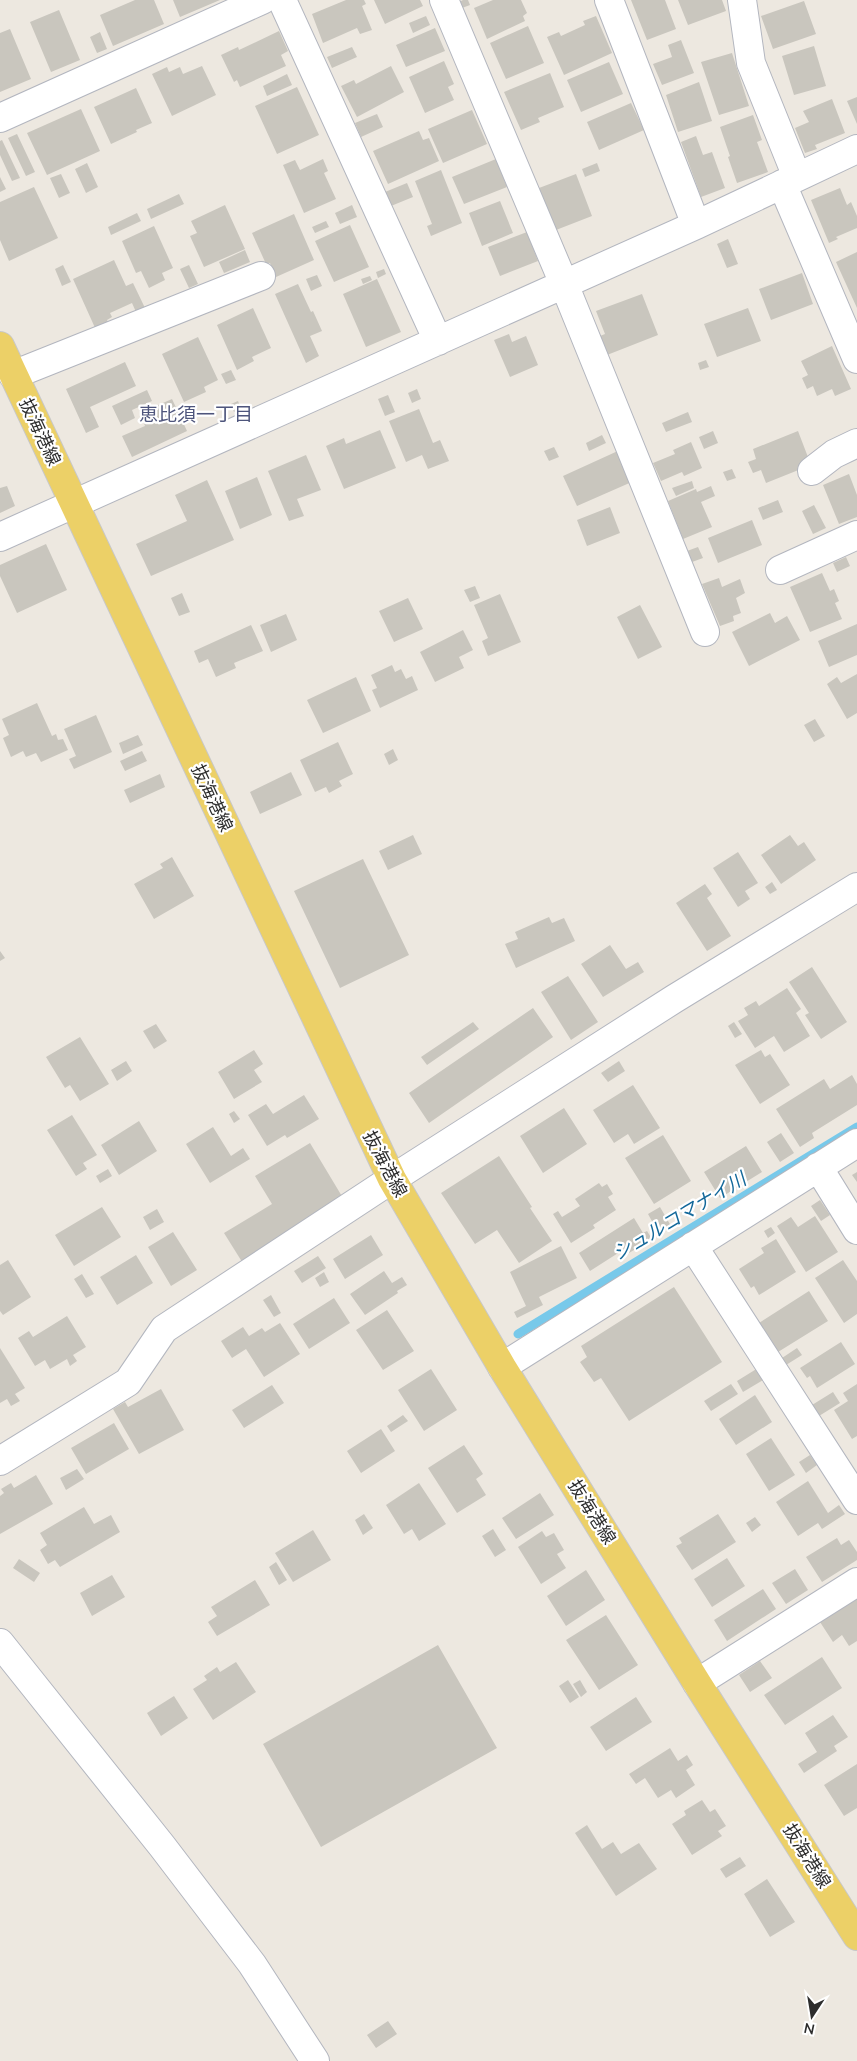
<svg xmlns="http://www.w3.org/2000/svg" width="857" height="2061" viewBox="0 0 857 2061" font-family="Mulish,'Noto Sans JP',sans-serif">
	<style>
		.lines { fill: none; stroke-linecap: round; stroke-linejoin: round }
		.stream { stroke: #78c9ea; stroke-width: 9 }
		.building { fill: #c9c6be }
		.minor-casing { stroke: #b3b6bf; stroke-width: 30 }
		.major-casing { stroke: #c8c8c8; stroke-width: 30 }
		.minor { stroke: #fff; stroke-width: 28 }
		.major { stroke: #ecd067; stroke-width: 28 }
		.labels { text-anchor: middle; stroke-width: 4.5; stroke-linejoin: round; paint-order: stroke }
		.street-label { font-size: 18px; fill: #2d2d2d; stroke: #fff }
		.neighbourhood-label { font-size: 19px; fill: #4e557c; stroke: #fff }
		.water-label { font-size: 19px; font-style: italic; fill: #13689a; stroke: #fff }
	</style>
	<rect width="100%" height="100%" fill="#ede8e0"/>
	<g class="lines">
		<path class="stream" d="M518,1334L857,1127"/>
	</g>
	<path class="building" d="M135,0H154L164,24L113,46L100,15Z
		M173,0H220L180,17Z
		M346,0H364L366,4L362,6L372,30L360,34L357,28L323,43L312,14Z
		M374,0H420L423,6L385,24Z
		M463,0H468L470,5L462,8L459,2Z
		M493,0H521L527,13L523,16L525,21L487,39L474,8Z
		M631,0H665L676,29L647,40Z
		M678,0H722L726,11L688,25Z
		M804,1L816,34L773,49L761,16Z
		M59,10L80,60L51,72L30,22Z
		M426,16L430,25L413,33L409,23Z
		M596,16L612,53L564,75L547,37L559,32L561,36L585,25L583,21Z
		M528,26L544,63L506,79L490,43Z
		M435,28L445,51L406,67L396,45Z
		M10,29L31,79L0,92V33Z
		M279,31L288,51L281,55L286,66L240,87L237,80L234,82L221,55L238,47L239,50Z
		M100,32L107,49L97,53L90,37Z
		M681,40L694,73L662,85L653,64L672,57L668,45Z
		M814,46L826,86L794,95L782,56Z
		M352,47L357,57L332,68L327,57Z
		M732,53L749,106L719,115L701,62Z
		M444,61L454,84L448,87L454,100L425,113L409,77Z
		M609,62L623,94L581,112L567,80Z
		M202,66L216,95L172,116L152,74L167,67L169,72L180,67L183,74Z
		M391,66L404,92L357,117L341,86L354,80L356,84Z
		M550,73L564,107L538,118L540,122L521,130L504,92Z
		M287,74L292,85L267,96L263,86Z
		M699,82L712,121L678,132L666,95Z
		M297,87L319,135L277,154L255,106Z
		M136,88L152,123L136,130L137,132L111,144L94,107Z
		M857,97V124L847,101Z
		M832,99L845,133L815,145L817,149L805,153L795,128L809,122L803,111Z
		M631,103L644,130L599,150L587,122Z
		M81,109L100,151L47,175L27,133Z
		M472,110L487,144L443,163L428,129Z
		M377,114L383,127L361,137L355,123Z
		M753,115L762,140L757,142L768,172L737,183L728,157L730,156L720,127Z
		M419,131L423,140L429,138L439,161L388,184L373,151Z
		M17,134L35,172L26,176L8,138Z
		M696,136L703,155L712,152L725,188L701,197L681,142Z
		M2,140L20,178L12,181L0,155V141Z
		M323,159L328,171L324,173L336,199L304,213L283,165L295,160L300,170Z
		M496,159L507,187L464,204L452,177Z
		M87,163L98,187L86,193L75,169Z
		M597,163L600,171L585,177L582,169Z
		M441,170L462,223L431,236L427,226L432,224L415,181Z
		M61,174L70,193L59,198L50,178Z
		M576,174L592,216L556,230L539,188Z
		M0,177L6,189L0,192Z
		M407,183L413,197L391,206L385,192Z
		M34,187L58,238L9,261L0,240V202Z
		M840,188L847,205L851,202L857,216V228L836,237L838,239L829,243L811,200Z
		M179,194L184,204L151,219L147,209Z
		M500,201L513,233L482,246L469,213Z
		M225,205L245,249L204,267L190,236L197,233L191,221Z
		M352,205L357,217L340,224L335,213Z
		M137,213L141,221L111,235L108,227Z
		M294,214L314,260L276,277L270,263L266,264L252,233Z
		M326,221L329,227L315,233L312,227Z
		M350,225L369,267L334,282L315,241Z
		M154,226L173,268L162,273L165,280L149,288L141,271L136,273L122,241Z
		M527,232L538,261L500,276L488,247Z
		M728,239L738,264L727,268L717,244Z
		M245,250L250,262L224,273L219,262Z
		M857,252V308L836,262Z
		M114,260L126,286L133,283L145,308L136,312L132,303L110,313L112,317L107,320L109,324L96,330L73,279Z
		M63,265L71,282L62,286L55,269Z
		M189,265L198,284L189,288L180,269Z
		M384,269L386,274L378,278L376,272Z
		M802,273L813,304L771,320L759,289Z
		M317,275L322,286L311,291L306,279Z
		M370,276L372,280L363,284L361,279Z
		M377,279L401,332L366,347L343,294Z
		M298,284L311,312L313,311L322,331L310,336L319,356L306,363L275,294Z
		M642,294L658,335L607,355L600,336L605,334L596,311Z
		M253,308L271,348L252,357L254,361L237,370L217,325Z
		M748,308L761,341L717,357L704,324Z
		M509,334L512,342L526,336L538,365L510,377L494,340Z
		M198,337L218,380L204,387L206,392L184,402L162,354Z
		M832,346L851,389L835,396L832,389L817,396L813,386L807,389L802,378L808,375L801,361Z
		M706,360L709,367L700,370L698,363Z
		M125,362L136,386L90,407L99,427L86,433L66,389Z
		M231,370L236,380L226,384L221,374Z
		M417,389L421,399L412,403L408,393Z
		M147,390L152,401L132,410L135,418L121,425L112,406Z
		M388,395L395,412L385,416L378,399Z
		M172,399L187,431L132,457L122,436L145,426L140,413Z
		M238,401L241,409L234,412L231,404Z
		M419,409L433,443L440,440L449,461L428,469L422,455L406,462L389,421Z
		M688,412L692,422L666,432L662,423Z
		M380,430L396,468L344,489L326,446L344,438L346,444Z
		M713,431L718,443L704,449L699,437Z
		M798,431L811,465L766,483L761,470L753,473L748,462L756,459L753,449Z
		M602,435L606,443L589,451L586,443Z
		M691,442L702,468L684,476L682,472L661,481L653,463L675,454L673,450Z
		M554,447L559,457L549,461L544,451Z
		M620,450L634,481L577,506L563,476Z
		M306,455L321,490L297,499L304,516L289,521L268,471Z
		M732,469L736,478L727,481L723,472Z
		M849,474L857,495V517L839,524L823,485Z
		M257,477L272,515L240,529L225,491Z
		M207,480L234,540L151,576L136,544L187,521L175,495Z
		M692,481L694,488L676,496L672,488Z
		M7,486L15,506L0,513V488Z
		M711,486L715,496L701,502L712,527L683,539L668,501L696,489L697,492Z
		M778,500L783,512L763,520L758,508Z
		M814,505L826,528L813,534L802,511Z
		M610,507L620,533L587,546L577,520Z
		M752,520L762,545L718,563L708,538Z
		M46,544L67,590L17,613L0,576V565Z
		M698,547L703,558L692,562L687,551Z
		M846,557L850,566L837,572L833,563Z
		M822,573L830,591L834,589L839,601L835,603L842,619L810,632L790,587Z
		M719,578L722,587L740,579L745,593L736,598L741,613L733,616L734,621L720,626L702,584Z
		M475,586L480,598L470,602L464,590Z
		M182,593L190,612L179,616L171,598Z
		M500,594L521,642L488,656L482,641L488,638L474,605Z
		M408,598L423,629L394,642L379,611Z
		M640,605L662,647L638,659L617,617Z
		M770,613L775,623L787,616L800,640L749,666L732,632Z
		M286,614L297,640L271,652L260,625Z
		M857,624V655L829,667L818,641Z
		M251,625L263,651L234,663L236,668L216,677L208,659L199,663L194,651Z
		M463,630L473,650L459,657L464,668L435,682L420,652Z
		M392,665L395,672L401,669L406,679L412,676L418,690L380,708L372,690L377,688L371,675Z
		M857,674V713L847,719L827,684L837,677L841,683Z
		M356,677L371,711L323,733L307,700Z
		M37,703L52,736L56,734L58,740L63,739L68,750L41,762L36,753L26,757L23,751L11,757L3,738L9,735L2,719Z
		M96,715L112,752L74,769L69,759L76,756L64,729Z
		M815,719L825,736L814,742L804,725Z
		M138,735L143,745L123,754L119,743Z
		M338,742L353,774L339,781L342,786L329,793L326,787L315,792L300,760Z
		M393,749L398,760L389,765L384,754Z
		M142,751L147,761L125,771L120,761Z
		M291,772L302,795L260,814L250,792Z
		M160,774L165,787L130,803L124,790Z
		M413,835L422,854L388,870L379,851Z
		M790,835L798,846L804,842L816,860L781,884L761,855Z
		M738,852L758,883L745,891L750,899L738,907L713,868Z
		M172,857L194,896L154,919L134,884L163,868L160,864Z
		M363,859L409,955L340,988L294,891Z
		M772,882L777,890L770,894L765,887Z
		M705,884L712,894L707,898L731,936L707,951L676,903Z
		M549,917L552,923L564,918L575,941L516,968L505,944L518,939L515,932Z
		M610,945L626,969L638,962L644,972L603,997L581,964Z
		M0,951L5,958L0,961Z
		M812,967L847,1022L821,1039L805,1015L809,1013L789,982Z
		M568,976L598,1022L571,1040L541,992Z
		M787,988L801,1009L796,1013L810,1036L784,1052L774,1036L755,1048L738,1021L748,1015L744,1008L756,1001L759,1006Z
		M533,1008L553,1037L429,1123L409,1093Z
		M473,1022L479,1029L427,1065L421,1057Z
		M734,1022L742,1034L735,1038L728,1026Z
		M156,1024L167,1041L154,1049L143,1031Z
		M80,1037L109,1084L80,1101L70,1085L65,1088L46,1057Z
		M254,1050L263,1064L254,1070L262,1082L234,1099L218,1072Z
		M761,1050L765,1057L770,1054L790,1085L760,1104L735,1065Z
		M126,1061L132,1071L117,1081L111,1070Z
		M619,1061L625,1071L608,1082L601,1073Z
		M852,1075L857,1084V1105L812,1133L814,1138L800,1147L776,1109L824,1079L830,1089Z
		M633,1085L660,1128L634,1144L628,1134L614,1143L593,1110Z
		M304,1095L319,1119L287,1138L285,1135L267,1146L248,1115L266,1104L273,1114Z
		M564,1108L587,1144L543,1173L520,1136Z
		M234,1111L240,1119L234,1123L229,1114Z
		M72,1115L97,1155L83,1163L87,1169L76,1176L47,1130Z
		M139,1121L157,1151L119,1175L101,1145Z
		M213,1127L231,1156L243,1148L250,1159L210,1183L186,1144Z
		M781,1133L794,1153L780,1162L767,1142Z
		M663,1135L691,1181L654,1204L625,1158Z
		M310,1143L346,1203L244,1265L224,1233L272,1204L255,1176Z
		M746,1146L762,1172L720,1198L704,1172Z
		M499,1156L532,1207L530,1208L552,1241L519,1263L497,1230L475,1244L441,1193Z
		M108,1169L112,1176L100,1183L96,1176Z
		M857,1172V1182L852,1175Z
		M599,1183L602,1187L607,1184L613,1194L608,1197L616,1210L593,1225L595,1228L571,1243L553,1214L558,1211L562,1217L580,1206L575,1199Z
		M820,1200L830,1215L821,1221L811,1206Z
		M102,1207L121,1237L74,1266L55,1235Z
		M660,1207L671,1226L659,1234L648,1214Z
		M157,1209L164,1222L150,1230L143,1217Z
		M815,1216L838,1252L806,1272L777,1226L791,1217L798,1227Z
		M634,1218L643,1233L647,1231L652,1239L629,1253L626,1248L590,1271L579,1253Z
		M771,1227L775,1233L768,1238L764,1231Z
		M173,1232L197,1270L171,1286L148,1247Z
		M371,1235L383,1255L345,1279L333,1259Z
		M776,1239L796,1272L759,1295L754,1286L751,1288L739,1269L764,1253L761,1248Z
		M561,1246L577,1278L539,1297L543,1305L517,1318L514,1312L526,1306L510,1272Z
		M136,1255L153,1283L117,1305L100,1277Z
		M318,1256L326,1268L302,1283L294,1271Z
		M8,1260L31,1297L3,1315L0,1311V1265Z
		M843,1260L857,1281V1314L844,1323L815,1278Z
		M384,1271L392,1283L402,1277L407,1285L397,1291L398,1293L365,1315L350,1294Z
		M324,1272L329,1282L320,1287L315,1278Z
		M82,1274L94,1294L86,1298L74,1279Z
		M674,1287L722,1362L629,1421L601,1378L594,1382L580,1362L587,1357L581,1346Z
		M809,1291L828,1321L778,1352L759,1323Z
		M271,1295L281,1313L274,1317L263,1300Z
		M334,1298L350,1323L309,1349L293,1324Z
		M387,1310L414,1351L383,1370L356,1330Z
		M67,1316L86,1347L73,1355L77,1361L70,1366L67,1359L50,1369L45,1360L35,1366L18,1338L29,1331L33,1337Z
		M280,1323L300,1354L264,1377L246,1349L232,1358L221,1341L243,1327L249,1336L262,1328L265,1332Z
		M841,1342L855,1364L817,1388L810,1376L807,1378L800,1368Z
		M0,1348L25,1388L15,1394L20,1401L11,1406L7,1399L0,1403Z
		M797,1348L802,1355L786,1365L782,1358Z
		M758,1368L765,1379L743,1392L737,1381Z
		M431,1369L457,1410L424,1431L398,1390Z
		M731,1384L738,1394L711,1411L704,1401Z
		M857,1384V1436L852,1439L834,1410L848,1401L843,1393Z
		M272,1385L284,1403L244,1428L232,1410Z
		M161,1389L184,1430L139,1454L113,1409L125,1402L128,1407Z
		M833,1392L840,1403L819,1416L812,1405Z
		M755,1395L772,1422L736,1445L719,1419Z
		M403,1415L408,1421L391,1432L387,1426Z
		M114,1423L129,1449L86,1474L71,1448Z
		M381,1429L395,1451L361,1473L347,1451Z
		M771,1438L795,1475L769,1491L746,1454Z
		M464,1445L483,1474L476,1479L486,1495L457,1513L428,1468Z
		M810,1455L817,1465L806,1473L799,1462Z
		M77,1469L84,1479L66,1490L60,1478Z
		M36,1475L53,1504L0,1534V1496L4,1493L1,1489L11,1483L14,1488Z
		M808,1481L828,1513L839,1505L845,1514L822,1529L818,1523L798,1536L776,1502Z
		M419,1483L446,1524L419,1541L412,1529L404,1534L386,1505Z
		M540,1493L554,1515L516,1539L502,1518Z
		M84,1507L94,1524L111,1515L120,1532L60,1567L55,1560L48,1564L40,1550L47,1545L40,1533Z
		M364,1514L373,1528L363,1535L355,1520Z
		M718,1514L736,1542L692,1570L676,1546L682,1543L679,1538Z
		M755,1517L761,1525L752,1532L746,1523Z
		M493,1529L506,1550L495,1557L482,1536Z
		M313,1530L331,1560L293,1582L275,1553Z
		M542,1531L546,1537L554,1533L564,1550L557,1554L566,1568L541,1584L518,1547Z
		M837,1538L841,1545L849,1540L857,1552V1560L822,1582L806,1557Z
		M727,1558L745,1586L712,1607L694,1579Z
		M19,1559L40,1573L34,1582L13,1568Z
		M276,1562L287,1580L279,1585L269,1567Z
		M795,1569L808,1590L786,1604L772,1583Z
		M586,1570L605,1600L566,1626L547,1596Z
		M112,1575L125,1597L92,1616L80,1593Z
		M255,1580L270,1605L217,1636L208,1622L217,1616L211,1607Z
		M763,1589L776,1609L727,1641L714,1620Z
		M857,1598V1641L849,1646L842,1635L833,1642L820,1622Z
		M606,1615L638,1665L599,1690L566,1640Z
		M438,1645L497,1748L321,1847L263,1744Z
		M822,1657L842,1688L785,1725L764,1695Z
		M760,1661L772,1678L750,1692L739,1675Z
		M236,1662L256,1692L213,1720L193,1689L207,1680L204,1676L217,1667L220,1672Z
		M568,1680L579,1697L570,1703L559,1686Z
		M580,1680L587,1692L581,1697L573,1684Z
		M174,1696L188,1718L161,1736L147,1713Z
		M636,1697L652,1722L606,1751L590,1727Z
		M833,1715L848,1737L834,1746L837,1751L804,1773L798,1764L817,1752L805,1733Z
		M670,1748L678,1761L687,1755L693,1765L686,1770L695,1785L676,1798L671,1790L658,1798L645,1778L636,1784L629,1774Z
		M857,1764V1808L844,1816L824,1785Z
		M702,1800L710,1812L715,1809L726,1826L718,1831L722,1836L692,1855L672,1824L686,1815L684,1811Z
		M587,1825L602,1849L613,1842L621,1854L639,1843L657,1869L616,1896L575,1833Z
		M740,1857L746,1866L726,1878L720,1869Z
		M767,1879L795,1922L770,1937L744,1894Z
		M388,2021L397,2034L376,2048L367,2035Z"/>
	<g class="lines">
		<defs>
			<path id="minor" d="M282,0L438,341
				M444,0L564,284L705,632
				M609,0L696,225
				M742,0L751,63L797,177
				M0,118L262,0
				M782,184L857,359
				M13,375L261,276
				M812,471L834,454L857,443
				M0,537L696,225L857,149
				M780,570L857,535
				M818,1167L857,1230
				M693,1246L857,1500
				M502,1367L857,1143
				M0,1461L128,1382L164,1329L392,1179L674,999L857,887
				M0,1643L162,1846L252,1964L315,2061
				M697,1683L857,1582"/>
			<path id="major" d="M0,346L392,1179L502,1367L697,1683L857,1936"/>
		</defs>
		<use href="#minor" class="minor-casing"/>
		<use href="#major" class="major-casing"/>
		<use href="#minor" class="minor"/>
		<use href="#major" class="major"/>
	</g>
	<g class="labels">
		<g class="street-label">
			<text transform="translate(40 432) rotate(65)" y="6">抜海港線</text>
			<text transform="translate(212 798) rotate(65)" y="6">抜海港線</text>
			<text transform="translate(385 1164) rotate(62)" y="6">抜海港線</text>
			<text transform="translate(592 1512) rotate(58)" y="6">抜海港線</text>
			<text transform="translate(807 1856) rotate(58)" y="6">抜海港線</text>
		</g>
		<g class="neighbourhood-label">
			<text x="196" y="421">恵比須一丁目</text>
		</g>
		<g class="water-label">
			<text transform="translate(679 1216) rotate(-31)" y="7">シュルコマナイ川</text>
		</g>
	</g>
	<g transform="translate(812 2016) rotate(192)" stroke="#ffffff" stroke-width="4" paint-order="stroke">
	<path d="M0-4L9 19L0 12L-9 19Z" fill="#2d2d2d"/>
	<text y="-8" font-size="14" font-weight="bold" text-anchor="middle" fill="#2d2d2d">N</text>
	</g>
</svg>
